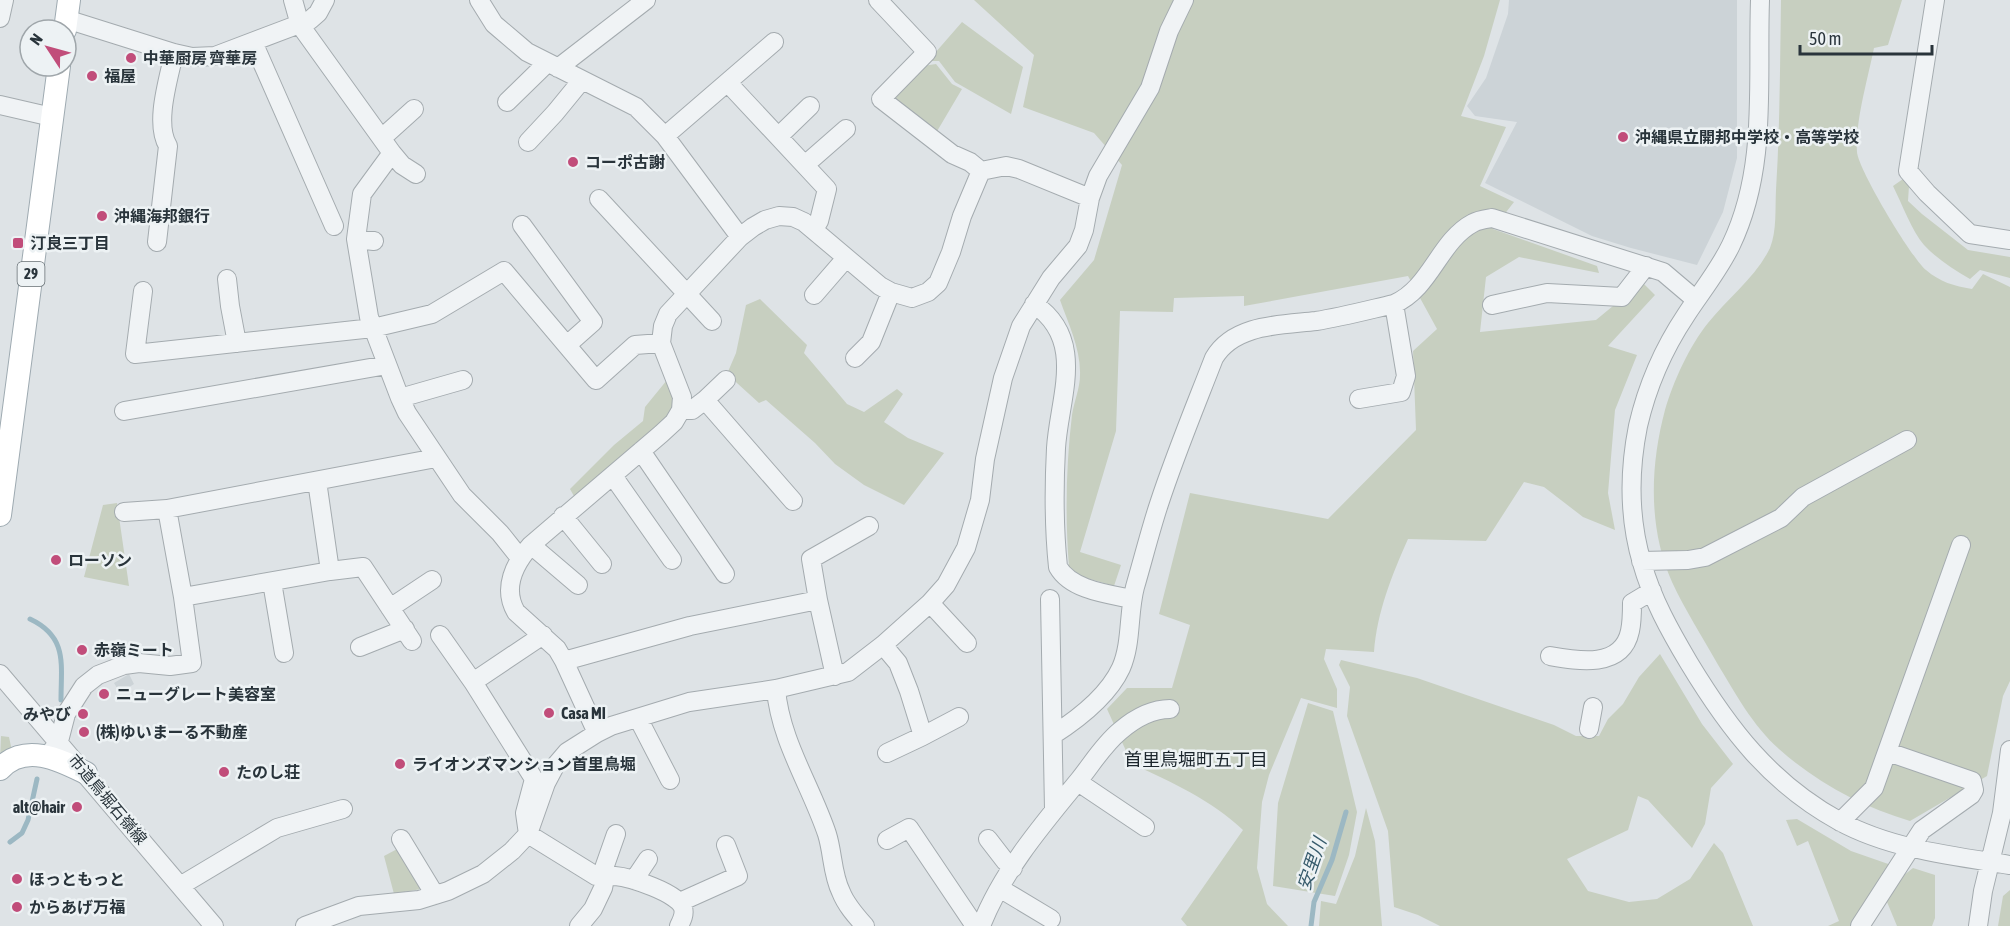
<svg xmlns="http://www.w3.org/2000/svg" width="2010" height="926" viewBox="0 0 2010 926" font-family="'Asap Condensed','Noto Sans JP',sans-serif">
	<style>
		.built { fill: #ccd3d7 }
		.green { fill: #c7cfc0 }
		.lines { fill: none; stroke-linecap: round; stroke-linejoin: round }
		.stream { stroke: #9cb8c3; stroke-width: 5 }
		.minor-casing { stroke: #a4abaf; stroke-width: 20 }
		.major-casing { stroke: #9eaab1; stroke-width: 24 }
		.minor { stroke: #f0f3f5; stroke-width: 18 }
		.major { stroke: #fff; stroke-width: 22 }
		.poi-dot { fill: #c14d7a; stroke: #edf2f4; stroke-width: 2 }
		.labels { text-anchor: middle; stroke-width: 5; stroke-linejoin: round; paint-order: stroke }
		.shield { fill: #edf2f4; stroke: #646d72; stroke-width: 1.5 }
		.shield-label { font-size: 15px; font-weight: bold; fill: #29343b }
		.poi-label { font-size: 16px; font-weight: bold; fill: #29343b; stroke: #edf2f4; text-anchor: start }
		.street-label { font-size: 16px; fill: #29343b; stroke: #edf2f4 }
		.neighbourhood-label { font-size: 18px; fill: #1b252c; stroke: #edf2f4 }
		.water-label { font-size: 18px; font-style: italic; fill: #375b6c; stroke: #edf2f4 }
	</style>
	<rect width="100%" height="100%" fill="#dee3e6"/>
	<path class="built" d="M1509,0H1737V158L1723,212L1697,265L1631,248L1592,236L1485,183L1517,122L1475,116L1467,106L1486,78L1508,14Z
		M129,674L134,684L120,693L114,683Z"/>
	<path class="green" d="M974,0H1500L1484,56L1461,116L1506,127L1480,186L1514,202L1493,229L1597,266L1599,273L1519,257L1486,277L1480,332L1596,320L1642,282L1655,295L1608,346L1637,355L1615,410L1608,493L1615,530L1583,517L1544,487L1524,482L1486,541L1408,539C1392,575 1377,612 1374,652L1326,649L1324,659L1337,689V708L1301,698L1269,775L1262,802L1257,868L1267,904L1288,926H1187L1181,919L1243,830C1211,800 1172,782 1132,764L1107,709L1127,688H1172L1190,625L1159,614L1190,493L1328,519L1416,430L1413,351L1437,329L1408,276L1244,306V296L1174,298L1173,312L1120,311L1116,431L1080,552L1121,565L1114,586L1083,577L1069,567C1065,517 1066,465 1072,415C1074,402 1080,388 1080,375C1081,349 1068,323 1060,300L1094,260L1122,165L1094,133L1023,107L1034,55Z
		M1781,0H1902L1888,45L1874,48C1868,78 1855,122 1857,152C1858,169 1912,259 1926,270C1940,282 1954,286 1972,289L1983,274L2010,287V681L2003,696L1987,776L1910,821C1863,807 1817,783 1779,749C1753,726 1735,693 1717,663C1702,636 1685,610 1672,582C1648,528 1650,466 1665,410C1673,382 1690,345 1708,323C1728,298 1756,277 1770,248C1777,231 1775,208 1776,190C1780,127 1780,63 1781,0Z
		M962,22L1023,67L1011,114L955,82L939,61H928Z
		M936,64L952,84L962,89L936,133L895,104L896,96L923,66Z
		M1903,179L1909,186L1908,201L1922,214L1968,250L2010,257V278L1980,270L1970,279C1953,269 1937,259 1924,245C1912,231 1902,204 1893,186Z
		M760,299L807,345L804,353L847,404L864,412L897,389L903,394L884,422L908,438L944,453L904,505L864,485L835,464L815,443L766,400L759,403L727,374L736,353L746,305Z
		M667,380L675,406L660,427L575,498L570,489L614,445L643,421L645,407Z
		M117,503L129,586L84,577L103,505Z
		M1660,654L1702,724L1733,764L1711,788L1705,824L1692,848L1648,800L1638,796L1628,830L1567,859L1588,891L1629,902L1657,899L1690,879L1714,843L1723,853L1753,926H1440L1418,915L1394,907L1388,831L1347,716L1350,687L1339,665L1341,660L1417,678L1554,725L1576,736H1599L1608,719L1623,704L1639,677Z
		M1308,703L1333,711L1357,812L1349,855L1335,896L1273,886L1278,803Z
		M1,736L9,737L12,751L0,760Z
		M1366,808L1375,841L1382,926H1319L1321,901L1336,904L1355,856Z
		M1797,819L1851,851L1894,866L1856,926H1828L1839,921L1808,841L1797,846L1786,820Z
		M401,847L421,889L394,894L384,856Z
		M1913,868L1935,875V918L1932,926H1897L1887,902L1895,882Z
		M2010,890V926H1998L2003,896Z"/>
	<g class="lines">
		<path class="stream" d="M30,619C68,637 61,664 61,700
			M10,842L22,833L28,820L37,779
			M1311,926L1314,902L1332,860L1346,812"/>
		<defs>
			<path id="minor" d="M293,0L300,25L392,153L362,194L356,239L369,317L400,398L407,413L462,495L500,533L520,558
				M479,0L494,24L527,52L636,107L665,136L740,237
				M878,0L927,52L881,99L952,154L970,162L981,171
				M1760,0C1757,83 1768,168 1731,245C1719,270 1701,292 1686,315C1664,348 1647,387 1638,426C1629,471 1629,519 1642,563C1652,599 1670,631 1689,663C1729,729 1770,783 1839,821C1890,849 1953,856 2010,865
				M1935,0L1908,171L1927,193L1970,234L2010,240
				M0,18L4,0
				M66,19L174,53L192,57L215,56L310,20L318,13L325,0
				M253,42L334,226
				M558,68L646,0
				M728,83L827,189L819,221L814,229
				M507,102L547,63
				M0,105L52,117
				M665,136L774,42
				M779,136L810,106
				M383,137L414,109
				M528,142L555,113L582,80
				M392,153L402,165L416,174
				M806,164L846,129
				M599,199L712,321
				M522,225L593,322L567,345
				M356,239L374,241
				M157,242L168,146C154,123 169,78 174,53
				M227,279L230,306L237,343
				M143,291L135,354L373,328L432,314L504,271L596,380L635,345L661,343
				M814,295L846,258
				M1034,304C1087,340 1059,398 1056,448C1054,486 1054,529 1058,567C1071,590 1108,594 1132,599
				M1492,305L1547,293L1622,297L1646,266
				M855,358L871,342L891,292
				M400,398L463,380
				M1359,399L1401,392L1406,376L1394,304
				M705,400L726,380
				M681,410H692L705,400L793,501
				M124,411L387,365
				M641,451L725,574
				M613,476L672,560
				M317,481L330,571L363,567L412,641
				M124,512L167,509
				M563,516L602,564
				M531,545L578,585
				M1641,561L1688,560L1705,557L1781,518L1803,497L1907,440
				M272,582L284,653
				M183,597L330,571
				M1050,599L1054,809
				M818,600L811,559L869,526
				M930,603L967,643
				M390,608L432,580
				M440,635L473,682
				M543,635L473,682L534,779L525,813L528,834L596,876C605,878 607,876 615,876C629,877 679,893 683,908C685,914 682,920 679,926
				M883,645L898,663L909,691L923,736L959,717
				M360,647L405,629
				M1550,656C1578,661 1622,669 1630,631C1632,622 1632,612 1632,603L1652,591
				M564,661L690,626L818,600L835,676
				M0,674L214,926
				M776,689C780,740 811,786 827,834C833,853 832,874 841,892C846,905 856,916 865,926
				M638,718L670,780
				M1589,729L1593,707
				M597,733L564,661L557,649L516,612C502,588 515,563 531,545L661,434L674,422L681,410L682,397L661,343L663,326L668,314L740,237L753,227L765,220L779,216L793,217L804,222L880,286L891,292L912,298L928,292L938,283L951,252L962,216L981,171L1006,166L1019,169L1090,198
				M1053,735C1078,719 1108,696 1121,668C1132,643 1128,613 1135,587C1143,560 1150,531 1159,504C1175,455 1195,407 1214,358C1234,324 1281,325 1316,321C1342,317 1368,310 1394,304C1431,288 1439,241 1473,223C1478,220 1486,219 1492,218L1663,272L1696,300
				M887,753L923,736
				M48,756L59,741L66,714L84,686L98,675L124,665L139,663L170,666L192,663L183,597L167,509L436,458
				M1078,782L1145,827
				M1840,822L1874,788L1961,545
				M401,839L435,895
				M988,839L1005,861L1013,868
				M887,840L909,828L975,926
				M634,880L648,859
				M180,886L277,828L343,809
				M1001,889L1051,919
				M680,902L738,876L726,845
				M305,926L359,906L419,900L448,891L483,874L512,851L528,834L546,783L555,766L567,752L597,733L611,726L689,702L776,689L848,672L883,645L930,603L946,585L966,548L980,500L985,459L1003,378L1021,326L1051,278L1078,246L1084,230L1090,198L1098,176L1150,88L1169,31L1184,0
				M579,926L593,909L603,888L605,878L603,871L616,834
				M981,926C1002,872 1042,825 1079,780C1092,764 1103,745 1120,731C1134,719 1151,709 1170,709
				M1860,926L1922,830L1971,795L1974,790L1972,781L1888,752
				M1978,926L1983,891L2002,813L2010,750"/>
			<path id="major" d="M65,30L69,0
				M0,515L59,66
				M0,769C25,742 60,760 86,773"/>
		</defs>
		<use href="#minor" class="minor-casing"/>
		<use href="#major" class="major-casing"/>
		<use href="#minor" class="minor"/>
		<use href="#major" class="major"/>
	</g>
	<g class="poi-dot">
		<circle cx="131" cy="58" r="6"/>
		<circle cx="92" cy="76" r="6"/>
		<circle cx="1623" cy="137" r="6"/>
		<circle cx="573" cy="162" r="6"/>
		<circle cx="102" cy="216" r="6"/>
		<rect x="12" y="237" width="12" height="12" rx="3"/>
		<circle cx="56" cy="560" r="6"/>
		<circle cx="82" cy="650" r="6"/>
		<circle cx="104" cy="694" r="6"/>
		<circle cx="549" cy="713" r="6"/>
		<circle cx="83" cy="714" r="6"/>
		<circle cx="84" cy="732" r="6"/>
		<circle cx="400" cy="764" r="6"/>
		<circle cx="224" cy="772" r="6"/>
		<circle cx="77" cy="807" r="6"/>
		<circle cx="17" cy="879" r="6"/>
		<circle cx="17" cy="907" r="6"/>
	</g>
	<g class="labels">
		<rect class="shield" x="17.5" y="262" width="27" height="24" rx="4.5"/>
		<g class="shield-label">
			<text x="31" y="279">29</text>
		</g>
		<g class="poi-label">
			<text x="143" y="64">中華厨房 齊華房</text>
			<text x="104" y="82">福屋</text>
			<text x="1635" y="143">沖縄県立開邦中学校・高等学校</text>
			<text x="585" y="168">コーポ古謝</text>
			<text x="114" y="222">沖縄海邦銀行</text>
			<text x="30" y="249">汀良三丁目</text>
			<text x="68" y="566">ローソン</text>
			<text x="94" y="656">赤嶺ミート</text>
			<text x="116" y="700">ニューグレート美容室</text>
			<text x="561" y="719">Casa MI</text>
			<text x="71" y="720" text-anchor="end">みやび</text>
			<text x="96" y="738">(株)ゆいまーる不動産</text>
			<text x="412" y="770">ライオンズマンション首里鳥堀</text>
			<text x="236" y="778">たのし荘</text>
			<text x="65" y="813" text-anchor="end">alt@hair</text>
			<text x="29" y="885">ほっともっと</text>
			<text x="29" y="913">からあげ万福</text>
		</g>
		<g class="street-label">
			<text transform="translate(108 799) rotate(50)" y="6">市道鳥堀石嶺線</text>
		</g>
		<g class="neighbourhood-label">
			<text x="1196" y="766">首里鳥堀町五丁目</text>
		</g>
		<g class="water-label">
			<text transform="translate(1312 864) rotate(-71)" y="6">安里川</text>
		</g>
	</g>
	<g transform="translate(48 48) rotate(306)"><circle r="28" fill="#edf2f4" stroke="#9fa6aa" stroke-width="1.5"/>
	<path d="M0-4.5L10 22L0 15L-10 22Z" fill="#c14d7a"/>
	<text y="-9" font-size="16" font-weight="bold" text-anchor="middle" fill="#29343b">N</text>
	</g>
	<path d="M1800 45v9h132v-9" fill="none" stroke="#29343b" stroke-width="3"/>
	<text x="1809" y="45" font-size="18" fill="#29343b" stroke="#edf2f4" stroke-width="4.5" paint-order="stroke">50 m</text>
</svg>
